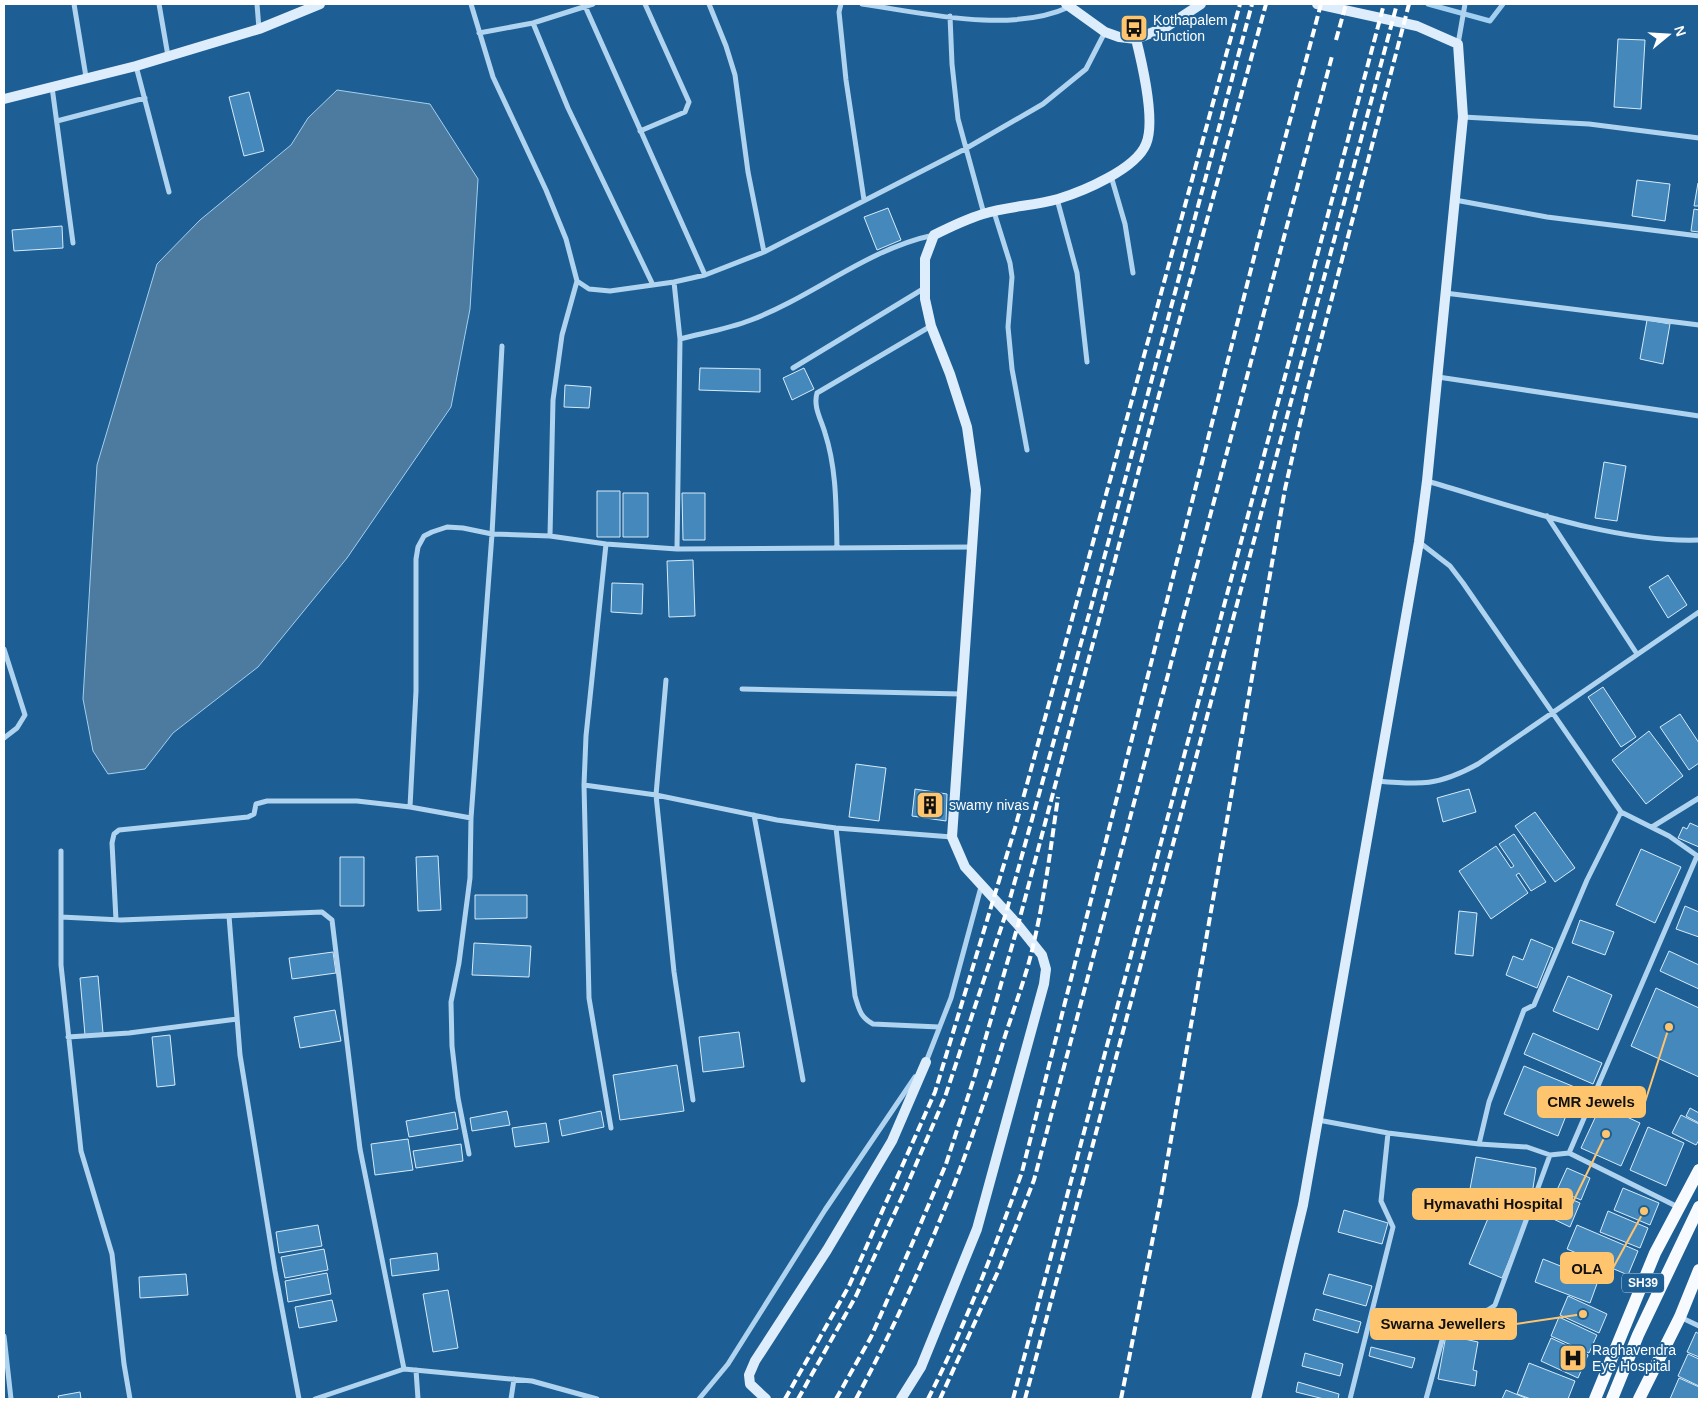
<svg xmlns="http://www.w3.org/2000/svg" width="1703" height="1403" viewBox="0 0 1703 1403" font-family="Arial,sans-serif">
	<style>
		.water { fill: #4d7a9f; stroke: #a3d0f0 }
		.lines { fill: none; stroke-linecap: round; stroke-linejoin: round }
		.stream { stroke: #a3d0f0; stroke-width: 5 }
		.building { fill: #4588bb; stroke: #d6ebfa }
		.street { stroke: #b0d4ef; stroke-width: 5 }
		.secondary { stroke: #ddedfb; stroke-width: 10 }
		.primary { stroke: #f7fbff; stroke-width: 12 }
		.rail { stroke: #fff; stroke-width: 4; stroke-dasharray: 9 4; stroke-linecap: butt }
		.labels { text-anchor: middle; stroke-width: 4; stroke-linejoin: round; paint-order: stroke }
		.shield { fill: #1d5f94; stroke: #bbcfdf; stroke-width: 1 }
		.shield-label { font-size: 12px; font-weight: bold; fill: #fff }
		.poi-label { font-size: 14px; fill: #fff; stroke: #1d5f94; text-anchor: start }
		.leader { fill: none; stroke: #fec46e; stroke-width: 2 }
		.callout-dot { fill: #fec46e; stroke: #1d5f94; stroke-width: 2 }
		.callout { fill: #fec46e; stroke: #fec46e; stroke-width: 2 }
		.callout-label { font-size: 15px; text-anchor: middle; font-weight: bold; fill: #111 }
	</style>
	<rect width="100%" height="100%" fill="#1d5f94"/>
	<path class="water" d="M337,90L430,104L478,179L470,309L451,407L347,558L258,667L173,733L145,769L108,774L93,751L83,699L97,465L157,264L200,220L291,145L308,118Z"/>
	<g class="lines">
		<path class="stream" d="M1428,4L1490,21L1503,4"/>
	</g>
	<path class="building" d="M1618,39L1645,40L1641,109L1614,107Z
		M249,92L264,151L244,156L229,97Z
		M1637,180L1670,184L1665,221L1632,216Z
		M1698,183H1699V206H1694Z
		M888,208L901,240L877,250L864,217Z
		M1694,209L1699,210V232L1691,231Z
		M62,226L63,248L14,251L12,230Z
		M1647,320L1670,324L1663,364L1640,359Z
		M700,368L760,369V392L699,390Z
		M804,368L814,389L792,400L783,378Z
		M565,385L591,387L589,408L564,407Z
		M1604,462L1626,466L1617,521L1595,518Z
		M597,491H620V537H597Z
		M623,493H648V537H623Z
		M682,493H705V540H683Z
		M693,560L695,616L669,617L667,561Z
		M1668,575L1687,605L1668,618L1649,587Z
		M612,583L643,584L642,614L611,612Z
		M1603,687L1636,737L1621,747L1588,697Z
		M1680,714L1699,743V763L1689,770L1660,727Z
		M1649,731L1683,776L1646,804L1612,760Z
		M856,764L886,768L879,821L849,817Z
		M915,789L947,794L946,821L912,816Z
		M1469,789L1476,812L1443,822L1437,798Z
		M1535,812L1575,868L1555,882L1515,826Z
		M1690,823L1699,827V847L1678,838L1683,827L1687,829Z
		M1514,834L1546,882L1531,891L1519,873L1516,875L1528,893L1491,919L1459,871L1496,846L1511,868L1514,866L1499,844Z
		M1641,849L1681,867L1655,923L1616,905Z
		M438,856L441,910L418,911L416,857Z
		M340,857H364V906H340Z
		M475,895H527V918L475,919Z
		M1685,906L1699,912V937L1676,929Z
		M1459,911L1477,913L1473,956L1455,954Z
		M1580,920L1614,932L1605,955L1572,943Z
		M1531,939L1553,948L1537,988L1506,975L1513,956L1523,960Z
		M474,943L531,946L529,977L472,975Z
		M1669,951L1699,965V989L1660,971Z
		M333,952L336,973L292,979L289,958Z
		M98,976L103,1033L85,1035L80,978Z
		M1568,976L1612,995L1598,1030L1553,1011Z
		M1656,988L1699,1008V1077L1631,1046Z
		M335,1010L341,1041L300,1048L294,1017Z
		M739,1032L744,1067L703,1072L699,1037Z
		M1533,1033L1602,1063L1593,1084L1524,1054Z
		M170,1035L175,1085L157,1087L152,1037Z
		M677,1065L684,1111L620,1120L613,1075Z
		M1524,1066L1577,1088L1558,1136L1504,1114Z
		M1601,1105L1640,1123L1621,1166L1581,1148Z
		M1690,1108L1699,1113V1123L1686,1116Z
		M507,1111L510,1125L472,1131L470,1118Z
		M601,1111L604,1127L562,1136L559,1120Z
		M455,1112L458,1129L409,1137L406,1121Z
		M1681,1115L1699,1124V1140L1696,1145L1672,1133Z
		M546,1123L549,1142L515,1147L512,1128Z
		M1648,1127L1684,1143L1666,1186L1630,1170Z
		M408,1139L413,1170L375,1175L371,1144Z
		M461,1144L463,1161L416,1168L413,1151Z
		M1476,1157L1536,1168L1530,1208L1499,1203L1500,1199L1486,1196L1487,1192L1470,1189Z
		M1567,1168L1590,1178L1581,1200L1557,1190Z
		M1623,1188L1659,1203L1650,1225L1614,1210Z
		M1432,1190L1472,1198L1468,1219L1428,1212Z
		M1557,1193L1580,1203L1570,1227L1547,1216Z
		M1494,1204L1527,1218L1502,1278L1469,1264Z
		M1344,1210L1388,1223L1382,1244L1338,1232Z
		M1608,1211L1648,1228L1640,1248L1600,1232Z
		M318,1225L322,1246L279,1253L276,1232Z
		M1577,1225L1638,1251L1628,1275L1567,1249Z
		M324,1249L328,1270L285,1278L281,1257Z
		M437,1253L439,1270L392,1276L390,1259Z
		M1543,1259L1598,1281L1590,1303L1535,1282Z
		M327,1273L331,1294L288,1302L285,1281Z
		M186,1274L188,1295L140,1298L139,1277Z
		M1329,1274L1372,1286L1366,1306L1323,1294Z
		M448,1290L458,1348L433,1352L423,1294Z
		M1568,1296L1607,1314L1599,1333L1560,1315Z
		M332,1300L337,1321L299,1328L295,1307Z
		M1316,1309L1361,1322L1358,1333L1313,1320Z
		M1559,1317L1597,1335L1589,1353L1551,1336Z
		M1696,1332L1699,1334V1357L1687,1352Z
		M1446,1335L1478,1342L1473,1370L1477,1371L1475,1386L1438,1379Z
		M1551,1338L1588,1355L1578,1378L1541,1361Z
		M1371,1347L1415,1358L1412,1368L1369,1356Z
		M1305,1353L1343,1364L1340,1376L1302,1366Z
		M1688,1354L1699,1359V1386L1678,1376Z
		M1529,1363L1575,1381L1568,1399H1531L1517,1394Z
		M1679,1378L1699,1387V1399H1670Z
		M1298,1382L1339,1394L1338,1399H1324L1296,1392Z
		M1506,1390L1528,1399H1502Z
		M80,1392L81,1399H59L58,1396Z"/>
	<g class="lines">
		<path class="street" d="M74,4L86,77
			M159,4L168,56
			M257,4L259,29
			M471,4L493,77L546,190L566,239L577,281L589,289L610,291L674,282L705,275L764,252L965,149L1043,104L1086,69L1105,32
			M709,4L726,46L735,75L748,172L764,252
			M841,4L839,12L846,80L864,200
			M862,4C923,13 1011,34 1069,7
			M585,6L705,275
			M950,16L952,64L958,119L984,214
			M533,23L568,108L653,285
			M479,33L533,23L593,4
			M1458,44L1465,4
			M136,66L169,192
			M52,87L73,243
			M1463,117L1589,124L1699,138
			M57,121L145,98
			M640,131L685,112L689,102L645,4
			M1111,176L1125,224L1133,273
			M1057,199L1077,273L1087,362
			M1455,200L1547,217L1699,236
			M994,212L1010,263L1012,277L1008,327L1012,369L1027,450
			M674,282L680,339L677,549
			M1445,293L1699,325
			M680,339C703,333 728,329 751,320C814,296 867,249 934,235
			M793,368L923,289
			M1438,377L1699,416
			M1427,481C1510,505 1613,543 1699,540
			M1547,516L1637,654
			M550,536L553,400L562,335L577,281
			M1419,542L1450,566L1463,583L1621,812L1669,836L1699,857
			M606,544L586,736L584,785L589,998L611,1128
			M837,548C836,509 837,470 825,433C821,419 813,407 817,393L931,326
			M4,649L25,715L17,728L4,738
			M666,680L656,795L674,972L693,1100
			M742,689L961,694
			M1377,781C1421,785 1438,786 1478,764L1699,612
			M584,785L656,795L777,820L836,828L952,837
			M410,807L416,691V559L418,547L424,536L432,532L447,527L463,528L492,534L550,536L606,544L677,549L973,547
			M754,815L803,1080
			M1652,827L1699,798
			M836,828L855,996C859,1009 860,1017 873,1024L939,1027
			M61,851V965L81,1151L112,1254L124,1364L130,1399
			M229,916L240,1055L275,1271L299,1399
			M61,917L121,920L322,912L332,920L360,1149L404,1369
			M116,920L112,843L114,834L119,830L248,817L254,814L256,804L267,801H357L410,807L471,818
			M68,1037L129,1033L237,1019
			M926,1062L951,998L981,887
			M1318,1120L1388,1133L1479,1144L1489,1102L1524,1010L1534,1005L1587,880L1621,812
			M1479,1144L1527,1147L1550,1155L1569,1153L1678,1207
			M1569,1153L1697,856
			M469,1154L458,1098L452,1046L451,1002L459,963L470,878L471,818L492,534L502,346
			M1680,1317L1699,1326
			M4,1336L11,1399
			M416,1370L418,1399
			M315,1399L404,1369L532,1381L597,1399
			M511,1399L514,1379
			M699,1399L728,1364L825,1210L915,1077
			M1350,1399L1393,1227L1381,1201L1388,1133
			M1426,1399L1449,1315C1465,1310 1481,1318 1495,1305L1550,1155"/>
		<path class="secondary" d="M1066,4L1105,32L1119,37L1136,39L1166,27L1201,4
			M4,99L136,66L259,29L320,4
			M766,1399L750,1384L749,1375L755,1361L827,1250L892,1141L926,1062
			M901,1399L921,1367L977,1229L1044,984L1046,969L1042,955L1018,925L965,867L952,837L976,490L967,427L950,374L931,326L925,299V259L934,235C950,227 967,219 983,214C1008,206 1034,206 1058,199C1084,191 1136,169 1146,144C1156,121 1142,63 1136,39
			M1256,1399L1303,1205L1419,542L1427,481L1463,117L1458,44L1417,26L1317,4"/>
		<path class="primary" d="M1595,1399L1655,1253L1699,1170
			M1612,1399L1638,1335L1699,1207
			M1639,1399L1680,1317L1699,1270"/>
		<path class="rail" d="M1336,40L1346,4
			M785,1399L849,1286L935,1092L1015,828L1240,4
			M798,1399L856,1296L902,1197L945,1097L1006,913L1091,607L1252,4
			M836,1399L871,1337L912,1244L946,1164L975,1075L1018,925L1153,417L1266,4
			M856,1399C918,1283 967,1162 1005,1036C1015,1005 1027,974 1034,942C1045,894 1051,846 1058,797
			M928,1399C965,1326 994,1250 1022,1172L1266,210L1321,4
			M940,1399L1000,1267L1034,1180L1332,56
			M1013,1399L1384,4
			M1025,1399L1397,4
			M1121,1399L1160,1202L1285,489L1307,393L1409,4"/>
	</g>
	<defs>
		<symbol id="bus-square" viewBox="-11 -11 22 22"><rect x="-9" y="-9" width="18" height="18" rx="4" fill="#fec46e" stroke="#1d5f94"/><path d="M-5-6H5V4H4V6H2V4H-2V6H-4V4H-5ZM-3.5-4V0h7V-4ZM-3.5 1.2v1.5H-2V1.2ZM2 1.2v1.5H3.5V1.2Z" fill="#111"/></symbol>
		<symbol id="building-square" viewBox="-11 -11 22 22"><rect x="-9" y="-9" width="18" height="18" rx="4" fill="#fec46e" stroke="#1d5f94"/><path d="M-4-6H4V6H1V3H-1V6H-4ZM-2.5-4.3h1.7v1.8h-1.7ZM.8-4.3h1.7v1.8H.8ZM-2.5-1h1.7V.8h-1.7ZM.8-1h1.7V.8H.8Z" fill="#111"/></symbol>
		<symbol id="hospital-square" viewBox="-11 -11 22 22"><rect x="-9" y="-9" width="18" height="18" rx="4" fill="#fec46e" stroke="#1d5f94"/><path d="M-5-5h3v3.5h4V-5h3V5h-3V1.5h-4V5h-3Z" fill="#111"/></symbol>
	</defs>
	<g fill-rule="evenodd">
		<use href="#bus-square" x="1118" y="12" width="32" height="32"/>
		<use href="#building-square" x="914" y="789" width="32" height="32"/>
		<use href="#hospital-square" x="1557" y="1342" width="32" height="32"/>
	</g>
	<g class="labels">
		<rect class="shield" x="1622" y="1273.5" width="42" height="19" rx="4"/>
		<g class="shield-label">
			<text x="1643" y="1287">SH39</text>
		</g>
		<g class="poi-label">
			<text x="1153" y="25">Kothapalem<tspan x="1153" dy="16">Junction</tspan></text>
			<text x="949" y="810">swamy nivas</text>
			<text x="1592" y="1355">Raghavendra<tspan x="1592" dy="16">Eye Hospital</tspan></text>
		</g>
	</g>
	<path class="leader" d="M1669 1027L1645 1102M1606 1134L1572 1204M1644 1211L1613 1268M1583 1314L1516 1324"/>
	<g class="callout-dot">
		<circle cx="1669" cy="1027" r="5"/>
		<circle cx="1606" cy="1134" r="5"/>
		<circle cx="1644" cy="1211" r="5"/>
		<circle cx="1583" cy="1314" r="5"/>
	</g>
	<g class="callout">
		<rect x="1538" y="1087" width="107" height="30" rx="5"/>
		<rect x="1413" y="1189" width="159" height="30" rx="5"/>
		<rect x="1561" y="1253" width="52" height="30" rx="5"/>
		<rect x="1371" y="1309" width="145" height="30" rx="5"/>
	</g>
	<g class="callout-label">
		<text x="1591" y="1107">CMR Jewels</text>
		<text x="1493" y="1209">Hymavathi Hospital</text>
		<text x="1587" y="1274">OLA</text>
		<text x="1443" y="1329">Swarna Jewellers</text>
	</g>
	<rect width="1703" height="1403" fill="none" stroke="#ffffff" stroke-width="10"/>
	<g transform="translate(1668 35) rotate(72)" stroke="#1d5f94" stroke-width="4" paint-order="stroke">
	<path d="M0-4L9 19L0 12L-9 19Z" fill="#ffffff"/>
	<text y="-8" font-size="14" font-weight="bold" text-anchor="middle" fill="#ffffff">N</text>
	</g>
</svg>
